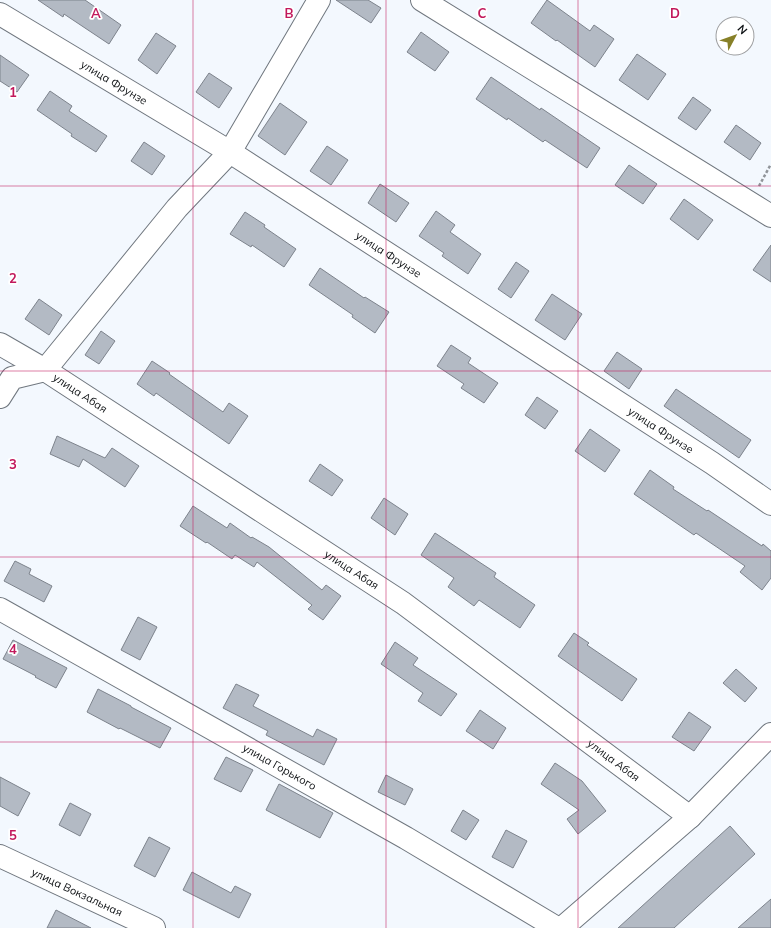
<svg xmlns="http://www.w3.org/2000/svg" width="771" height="928" viewBox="0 0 771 928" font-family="Mulish,sans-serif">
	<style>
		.building { fill: #b3bac4; stroke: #7d838c }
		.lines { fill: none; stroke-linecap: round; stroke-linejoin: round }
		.minor-casing { stroke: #70777f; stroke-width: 24 }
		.path { stroke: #909499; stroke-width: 2.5; stroke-dasharray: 3 2; stroke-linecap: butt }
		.minor { stroke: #fff; stroke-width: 22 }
		.grid { fill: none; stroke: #c2185b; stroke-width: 1; stroke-opacity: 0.55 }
		.labels { text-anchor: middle; stroke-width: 3.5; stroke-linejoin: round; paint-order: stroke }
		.street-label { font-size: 11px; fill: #0d1013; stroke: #fff }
		.grid-label { font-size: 13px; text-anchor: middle; font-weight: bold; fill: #c2185b; stroke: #fff; stroke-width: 3.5; stroke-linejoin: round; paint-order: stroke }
	</style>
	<rect width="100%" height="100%" fill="#f3f8fe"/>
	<path class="building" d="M38,0H85L121,25L109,44L64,14L63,17Z
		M336,0H368L381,8L371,23Z
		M547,0L590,31L594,25L614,39L595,67L557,40L556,41L531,23Z
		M421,32L449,52L435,71L407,52Z
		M156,33L176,46L157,74L138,60Z
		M637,54L666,74L648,100L619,80Z
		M0,55L29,75L17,92L0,81Z
		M209,73L232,88L219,108L196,92Z
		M491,77L540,110L541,108L600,148L587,168L545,140L543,142L508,118L507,120L476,99Z
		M50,91L72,106L69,111L107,136L96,152L71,136L72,134L37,110Z
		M693,97L711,110L696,130L678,118Z
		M280,103L307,122L285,155L258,136Z
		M736,125L761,143L750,160L724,142Z
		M144,142L165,156L152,175L131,161Z
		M327,146L348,160L331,185L310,171Z
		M629,165L657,184L643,204L615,185Z
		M380,184L409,203L396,222L368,203Z
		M684,199L713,220L698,240L670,219Z
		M436,211L455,225L450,232L481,254L468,274L442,256L444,253L419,236Z
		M245,212L265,225L264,227L296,249L284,267L252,245L251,247L230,234Z
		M771,245V282L753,270Z
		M516,262L529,271L511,298L498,289Z
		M320,268L364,298L365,297L389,312L375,333L352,317L353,315L309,285Z
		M552,294L582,314L565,340L535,320Z
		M39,299L62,315L49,335L25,319Z
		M101,331L115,341L99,364L85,355Z
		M451,345L471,358L468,363L498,383L484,403L461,388L464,384L437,366Z
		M617,352L642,369L629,389L604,371Z
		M152,361L170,373L169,374L223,412L229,403L248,416L229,444L156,393L154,396L137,384Z
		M676,389L751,440L739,458L664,406Z
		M537,397L558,411L545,429L525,415Z
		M590,429L620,450L605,472L575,451Z
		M57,436L105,458L112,448L139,466L125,487L83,459L79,467L50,454Z
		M320,464L343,480L332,496L309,481Z
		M650,470L674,487L673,489L707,511L708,510L762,546L763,544L771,551V578L762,590L740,572L745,566L696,533L694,535L634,494Z
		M384,498L408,514L395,535L371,518Z
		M193,506L227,528L230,523L251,538L252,537L269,547L322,590L326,585L341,596L323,620L308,609L312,605L257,562L254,567L235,555L232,559L207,542L206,543L180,526Z
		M435,533L496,573L494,577L535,605L520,628L479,600L474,606L448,587L454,578L421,555Z
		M15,561L31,569L29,574L52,586L44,602L4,581Z
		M138,617L157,627L140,660L121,650Z
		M574,633L589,643L587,645L637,679L622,701L558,656Z
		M13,640L67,668L56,688L35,677L36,676L3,659Z
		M395,642L418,658L413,665L457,694L441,716L418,701L423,693L381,664Z
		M736,669L757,688L745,702L723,683Z
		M236,684L259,695L253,706L313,737L317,729L337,739L324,765L266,735L268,731L223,708Z
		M98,689L131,706V707L171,728L160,748L120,728L119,729L87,712Z
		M480,710L506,728L493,749L466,731Z
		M689,712L711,727L694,751L672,737Z
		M226,757L253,770L241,792L214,779Z
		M555,763L582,781L606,811L578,834L567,819L579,810L541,784Z
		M386,775L413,789L405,805L378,792Z
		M0,777L30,793L18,816L0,806Z
		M279,784L333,813L320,838L266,810Z
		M70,803L91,814L80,836L59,825Z
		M463,810L479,820L466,840L451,831Z
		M730,826L755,854L674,928H618Z
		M506,830L527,841L513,868L492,857Z
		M149,837L170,848L155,877L134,866Z
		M192,872L231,893L235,886L251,894L239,918L183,890Z
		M771,899V928H738Z
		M56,910L91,928H47Z"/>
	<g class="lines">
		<defs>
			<g id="minor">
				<path d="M422,0L771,216"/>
				<path id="s1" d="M0,14L230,152L712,463L771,504"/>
				<path id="s2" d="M0,344L45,370L403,603L690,817"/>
				<path d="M0,397L12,378L45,370L177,208L230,152L319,0"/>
				<path id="s3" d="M0,609L406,838L557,928"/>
				<path id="s4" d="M0,856L154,928"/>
				<path d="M562,928L690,817L771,734"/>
			</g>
		</defs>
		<use href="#minor" class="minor-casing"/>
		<path class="path" d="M759,186L771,164"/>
		<use href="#minor" class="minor"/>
	</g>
	<path class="grid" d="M193,0V928M386,0V928M578,0V928M0,186H771M0,371H771M0,557H771M0,742H771"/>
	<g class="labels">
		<g class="street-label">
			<text dy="4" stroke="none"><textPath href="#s1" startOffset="133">улица Фрунзе</textPath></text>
			<text dy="4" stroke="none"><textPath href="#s1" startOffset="457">улица Фрунзе</textPath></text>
			<text dy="4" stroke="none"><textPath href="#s2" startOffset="94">улица Абая</textPath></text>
			<text dy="4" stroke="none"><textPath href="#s1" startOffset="781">улица Фрунзе</textPath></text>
			<text dy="4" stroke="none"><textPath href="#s2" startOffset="418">улица Абая</textPath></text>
			<text dy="4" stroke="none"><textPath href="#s2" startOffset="742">улица Абая</textPath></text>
			<text dy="4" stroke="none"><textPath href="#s3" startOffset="321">улица Горького</textPath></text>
			<text dy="4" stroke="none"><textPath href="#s4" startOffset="85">улица Вокзальная</textPath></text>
		</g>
	</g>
	<g class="grid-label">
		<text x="96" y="18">A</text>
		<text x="289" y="18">B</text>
		<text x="482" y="18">C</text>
		<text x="675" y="18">D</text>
		<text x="13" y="97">1</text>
		<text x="13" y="283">2</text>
		<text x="13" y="469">3</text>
		<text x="13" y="654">4</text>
		<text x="13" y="840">5</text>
	</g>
	<g transform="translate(735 36) rotate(49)"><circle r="19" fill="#ffffff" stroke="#9e9fa1"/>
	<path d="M0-3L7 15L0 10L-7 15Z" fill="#878028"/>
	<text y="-6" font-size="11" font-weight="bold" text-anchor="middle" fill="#0d1013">N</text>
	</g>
</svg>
